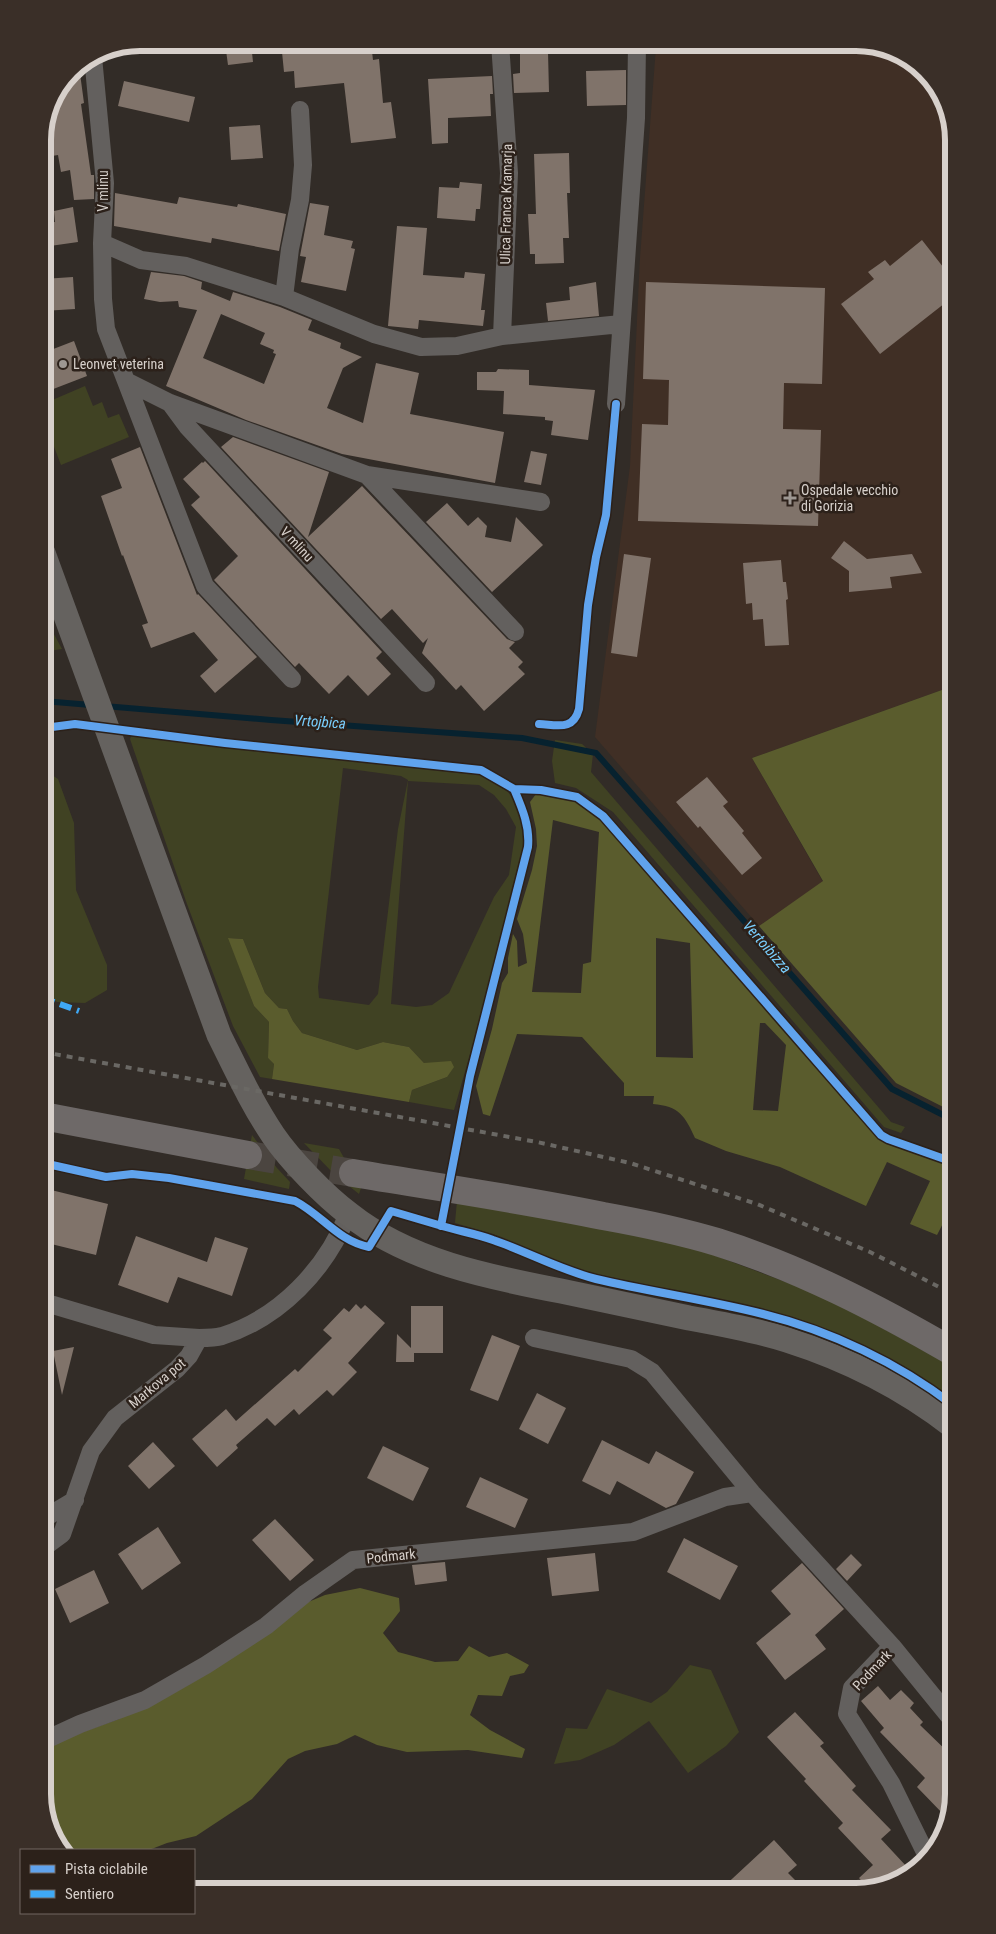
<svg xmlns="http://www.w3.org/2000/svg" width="996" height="1934" viewBox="0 0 996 1934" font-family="'Roboto Condensed',sans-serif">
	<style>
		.built { fill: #402f25 }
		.green { fill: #404223; fill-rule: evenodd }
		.forest { fill: #5a5c2d; fill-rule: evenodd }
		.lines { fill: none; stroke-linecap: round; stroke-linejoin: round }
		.stream { stroke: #07222f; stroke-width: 6 }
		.building { fill: #80736a; fill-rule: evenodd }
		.primary-tunnel { stroke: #4b4540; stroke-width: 28; stroke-dasharray: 28 14; stroke-linecap: butt }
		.street { stroke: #63605e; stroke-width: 18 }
		.secondary { stroke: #65625f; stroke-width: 25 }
		.primary { stroke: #6e6968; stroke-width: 28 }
		.rail { stroke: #6a6864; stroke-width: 4; stroke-dasharray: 6 6; stroke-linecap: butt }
		.quiet { stroke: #3fa9f5; stroke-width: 6; stroke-dasharray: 12 6; stroke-linecap: butt }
		.cycleway-casing { stroke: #2c211a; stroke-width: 11 }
		.cycleway { stroke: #60a3ed; stroke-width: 8 }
		.poi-dot { fill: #9d9792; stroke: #2c211a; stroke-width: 2 }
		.labels { text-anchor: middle; stroke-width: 5; stroke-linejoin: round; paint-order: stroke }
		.street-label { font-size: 14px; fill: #d7d0cb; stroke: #2c211a }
		.poi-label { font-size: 14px; fill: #d7d0cb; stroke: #2c211a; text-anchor: start }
		.water-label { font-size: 15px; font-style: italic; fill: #7acffe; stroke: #2c211a }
		.rim { fill: none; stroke: #d7d0cb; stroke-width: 6 }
	</style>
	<rect width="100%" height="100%" fill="#322c27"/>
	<path class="built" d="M794,43H862L915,63L946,103L953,141V686L752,758L823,882L759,926L595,737L630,466L640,258L656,47Z"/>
	<path class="green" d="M85,386L93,406L102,402L108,418L119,414L129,437L61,465L43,418V404Z
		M43,614L62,649L49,651L43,649Z
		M133,732L203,745L473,773L488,778L508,792L517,804L527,831L525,859L507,925L454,1110L409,1102L412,1090L447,1077L424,1063L409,1047L383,1042L357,1050L302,1033L293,1021L287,1009L279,1008L265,993L243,939L229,938L254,1006L269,1022L268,1058L274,1064L272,1079L260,1077L233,1026L187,904L130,739ZM343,768L401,776L408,780L398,829L378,994L369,1005L319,998L318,987ZM408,781L479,785L494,795L506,809L516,827L509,875L494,897L449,993L432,1005L416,1007L391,1004Z
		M555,740L582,744L593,754L591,772L891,1122L905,1127L901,1133L884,1127L613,812L576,788L555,783L552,761Z
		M43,769L58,779L74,823L76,890L107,965V990L85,1003L57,1002L43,993Z
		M252,1135L277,1168L290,1182L289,1189L244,1179Z
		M304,1143L339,1149L361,1188L359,1194L334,1174Z
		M457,1201L638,1235L700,1250L807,1290L864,1318L953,1367V1398L902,1365L819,1327L772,1311L591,1273L558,1264L493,1234L455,1223Z
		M690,1665L711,1670L739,1732L726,1746L688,1773L649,1721L614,1745L580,1760L554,1764L566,1728L587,1729L607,1689L651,1703L667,1692Z"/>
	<path class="forest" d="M953,686V1112L896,1083L759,926L823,881L752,758Z
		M536,794C566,795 585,803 607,823L855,1113L884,1141L902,1149L953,1165V1204L937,1235L910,1224L930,1181L887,1162L866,1206L780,1167L726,1151L695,1138C685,1116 679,1106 653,1104L654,1096H624V1083L582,1037L517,1034L490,1116L483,1114L476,1086L492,1029L502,983L508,973V958L513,934L517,941L518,967L527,963L523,934L517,919L532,870L537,846L536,829L530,802ZM553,820L599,832L591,962L583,964L581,993L532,992ZM656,938L690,943L693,1058L656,1057ZM760,1023H765L786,1045L778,1111L753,1110Z
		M228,938L243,939L265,993L279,1008L287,1009L293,1021L302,1033L357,1050L383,1042L409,1047L424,1063L451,1061L454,1067L447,1077L412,1090L409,1102L272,1079L274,1064L268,1058L269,1022L254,1006Z
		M360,1588L399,1598L400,1611L383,1633L398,1652L435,1662L458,1661L469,1646L489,1657L507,1653L529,1665L524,1673L510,1676L502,1696L478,1695L470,1715L490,1730L525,1749L522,1758L468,1750L407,1752L377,1745L355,1735L337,1744L305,1751L288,1759L252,1799L196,1836L167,1843L149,1850H65L50,1831L43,1793V1746L119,1719L294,1608L325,1595Z"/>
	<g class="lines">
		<path class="stream" d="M43,701L91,705
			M104,706L271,720L522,738L596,753L892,1089L953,1120"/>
	</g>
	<path class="building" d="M225,43H251L253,62L228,65Z
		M313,43H371L373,60L379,59L383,103L391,102L396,138L351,143L344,83L295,88L294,71L284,72L282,52L302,50L303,44Z
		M548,52L549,92L514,93L513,74L520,73V53Z
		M79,66L84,103L81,104L91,175H94V199L74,200L70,170L61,172L58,155L46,157L43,134L50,103L71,71Z
		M626,70V105L587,106L586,71Z
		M492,76L493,94H490L491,116L448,118V143L432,144L428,79Z
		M124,81L195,97L189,122L118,106Z
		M260,125L263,158L231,160L229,127Z
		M569,153L570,193H567L569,238H563L564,263L535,264V254H530L528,214H536L534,154Z
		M460,182L482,184L480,209H476L475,221L437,218L439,187L459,188Z
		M115,193L177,204L179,197L237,207L238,204L286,214L279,251L212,238L211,243L114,226Z
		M310,203L329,206L324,235L353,241L351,248L355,249L346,291L301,282L306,257L300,256Z
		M73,207L78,242L43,247V223L55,222L54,211Z
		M397,226L427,228L423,275L464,278L465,272L485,274L481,310H485L483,326L419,320L418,329L388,326Z
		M922,240L954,281V296L880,354L841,304L874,279L868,272L885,260L890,266Z
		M151,272L184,276L202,282L201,289L230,301L233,292L280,307L312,320L308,330L341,343L340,348L362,357L343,368L327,408L363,423L376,363L419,373L410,414L504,432L495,483L342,454L246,420L166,386L197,310L179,307L178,301L160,302L144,299ZM221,314L265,333L260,344L274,350L273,353L276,354L264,384L203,358Z
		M73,277L75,309L43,311V279Z
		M596,282L599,316L548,321L546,303L570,300L569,287Z
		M646,282L825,288L822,384L784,383L783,429L821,430L818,526L638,521L642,424L668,425L669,380L643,379Z
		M74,341L87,376L43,393V353Z
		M498,369L529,370V385L595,390L588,440L551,435L553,421L545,420V417L503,414L504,391L477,390V372H496Z
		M233,437L329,472L308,537L362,486L507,639L515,642L509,648L523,662L518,667L525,674L484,711L461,685L456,690L422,653L428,638L423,643L392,609L381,619L221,447Z
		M140,447L197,595L198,594L257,657L215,693L200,676L218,660L194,632L151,648L142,625L148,623L123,555L122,556L101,496L122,488L111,459Z
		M531,451L547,454L541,485L524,482Z
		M205,461L382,652L376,658L391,674L368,696L348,675L329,694L299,663L295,667L214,580L238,556L191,505L200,497L183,479L202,462L203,463Z
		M447,503L468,526L478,517L487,526L485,537L511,542L516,517L543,545L492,592L426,522Z
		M844,541L867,559L912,554L922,573L890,577L892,588L849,592V571L831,558Z
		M624,554L651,558L637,657L611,653Z
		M781,560L783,582H786L788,599L786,600L789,645L765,646L763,619L753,620L752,603L746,604L743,563Z
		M707,777L728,802L723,806L744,831L742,833L762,858L742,875L700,826L698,828L676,802Z
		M43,1188L108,1204L96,1255L43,1242Z
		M136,1236L207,1262L215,1237L248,1248L232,1296L178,1277L168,1303L118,1285Z
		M356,1304L361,1309L365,1305L385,1323L348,1363L357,1372L333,1396L327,1390L299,1415L294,1409L275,1426L267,1418L236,1445L238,1448L217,1467L192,1439L226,1409L236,1421L295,1369L298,1372L332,1338L323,1330L344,1308L349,1312Z
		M411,1306H443V1353H414V1362H396L397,1334L411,1348Z
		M492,1335L520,1346L498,1401L470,1390Z
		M74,1347L62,1395L53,1351Z
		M537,1393L566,1408L548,1444L519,1429Z
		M602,1440L649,1464L656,1451L694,1472L676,1504L666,1508L617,1481L610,1495L582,1481Z
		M153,1442L175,1466L149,1489L128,1466Z
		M383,1446L429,1468L413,1501L367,1478Z
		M480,1477L528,1499L515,1528L466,1507Z
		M275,1519L314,1560L290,1581L252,1540Z
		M158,1527L181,1563L142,1590L118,1554Z
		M684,1538L738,1566L720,1600L667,1572Z
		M595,1553L599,1591L552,1596L547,1558Z
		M851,1554L862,1565L847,1581L836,1569Z
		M445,1562L447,1581L415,1585L412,1565Z
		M802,1563L844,1609L815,1635L826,1649L785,1680L756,1643L791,1614L771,1591Z
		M94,1570L109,1603L70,1623L55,1589Z
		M878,1686L890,1700L901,1690L914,1703L910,1708L923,1722L920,1725L954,1758V1794L946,1817L917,1787L925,1778L880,1732L884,1728L861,1701Z
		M795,1712L824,1743L820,1746L856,1786L852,1790L891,1830L881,1839L907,1867L903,1871L906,1874L893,1884L869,1889L859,1878L873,1865L838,1828L843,1823L804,1781L806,1779L767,1737Z
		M774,1840L797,1865L788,1873L806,1891H719Z"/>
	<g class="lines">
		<path class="primary-tunnel" d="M248,1155L353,1173"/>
		<path class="street" d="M93,57L105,183L102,243L103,299L106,329L205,586L292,679
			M102,243L141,260L186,266L284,297L374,334L421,347L457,346L502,336L509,173L500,43
			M284,297L290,249L300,200L303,165L300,110
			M502,336L621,324
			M128,382L170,403L367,475L541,502
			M170,403L187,426L426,683
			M616,404L636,118L637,43
			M367,475L515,632
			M43,1302L154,1335L199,1338
			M534,1338L631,1359L652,1372L752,1493L892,1646
			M43,1519L75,1500
			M43,1548L62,1534L91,1451L115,1418L177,1369L189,1356L199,1338C207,1338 215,1338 222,1336C280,1318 326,1269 348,1214
			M43,1741L80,1724L145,1700L206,1665L266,1626L306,1593L353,1560L633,1532L725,1497L752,1493
			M927,1856L891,1783L847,1714L852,1688L892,1646L953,1721"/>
		<path class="secondary" d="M43,553L219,1035C236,1069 252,1104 273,1135C290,1160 325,1196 349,1214C408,1261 488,1277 561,1291C603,1300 646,1309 689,1318C722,1324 755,1330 787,1340C847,1359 904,1388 953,1426"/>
		<path class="primary" d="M43,1116L248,1155
			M353,1173C437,1187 520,1199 603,1216C642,1223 680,1231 717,1242C800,1268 879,1309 953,1352"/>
		<path class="rail" d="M43,1052L537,1142L630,1163L757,1204L870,1252L953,1294"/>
		<path class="quiet" d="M43,998L79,1011"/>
		<defs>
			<path id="cycleway" d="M539,724C558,725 573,731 579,709L588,605L596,557L606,515L616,404
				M43,732L52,727L75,724L225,743L481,770L514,789L541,790L577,797L603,816L881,1135L888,1139L953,1162
				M43,1163L106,1177L132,1174L169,1178L295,1201C322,1215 338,1241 369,1247L391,1211C408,1216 425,1221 442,1226C459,1231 477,1234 493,1240C528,1252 560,1270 596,1279C651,1292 708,1300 763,1314C831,1331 898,1363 953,1405
				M441,1226L470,1076L528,847C530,826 522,808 514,789"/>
		</defs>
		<use href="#cycleway" class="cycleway-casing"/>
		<use href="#cycleway" class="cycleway"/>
	</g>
	<g class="poi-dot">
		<circle cx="63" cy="364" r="5"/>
		<path d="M787.5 490.5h5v5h5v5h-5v5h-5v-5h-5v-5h5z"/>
	</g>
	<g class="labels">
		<g class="street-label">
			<text transform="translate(103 191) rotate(-90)" y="5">V mlinu</text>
			<text transform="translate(506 204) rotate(-89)" y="5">Ulica Franca Kramarja</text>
			<text transform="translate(297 544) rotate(47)" y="5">V mlinu</text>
			<text transform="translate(157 1383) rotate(-40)" y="5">Markova pot</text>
			<text transform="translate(391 1556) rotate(-6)" y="5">Podmark</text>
			<text transform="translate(872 1670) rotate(-47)" y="5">Podmark</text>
		</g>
		<g class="poi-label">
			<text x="73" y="369">Leonvet veterina</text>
			<text x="801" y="495">Ospedale vecchio<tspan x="801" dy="16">di Gorizia</tspan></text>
		</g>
		<g class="water-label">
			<text transform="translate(320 722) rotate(4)" y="5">Vrtojbica</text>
			<text transform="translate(767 947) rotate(49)" y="5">Vertoibizza</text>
		</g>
	</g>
	<path d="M0 0H996V1934H0ZM140 51H856A89 89 0 0 1 945 140V1794A89 89 0 0 1 856 1883H140A89 89 0 0 1 51 1794V140A89 89 0 0 1 140 51Z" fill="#3a2f28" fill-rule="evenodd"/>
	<path class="rim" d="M140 51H856A89 89 0 0 1 945 140V1794A89 89 0 0 1 856 1883H140A89 89 0 0 1 51 1794V140A89 89 0 0 1 140 51Z"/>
	<rect x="20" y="1849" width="175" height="65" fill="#2c211a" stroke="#706761"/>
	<rect x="30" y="1865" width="25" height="8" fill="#60a3ed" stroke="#706761"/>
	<text x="65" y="1874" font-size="15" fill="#d7d0cb">Pista ciclabile</text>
	<rect x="30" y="1890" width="25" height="8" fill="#3fa9f5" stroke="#706761"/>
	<text x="65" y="1899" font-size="15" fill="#d7d0cb">Sentiero</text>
</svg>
